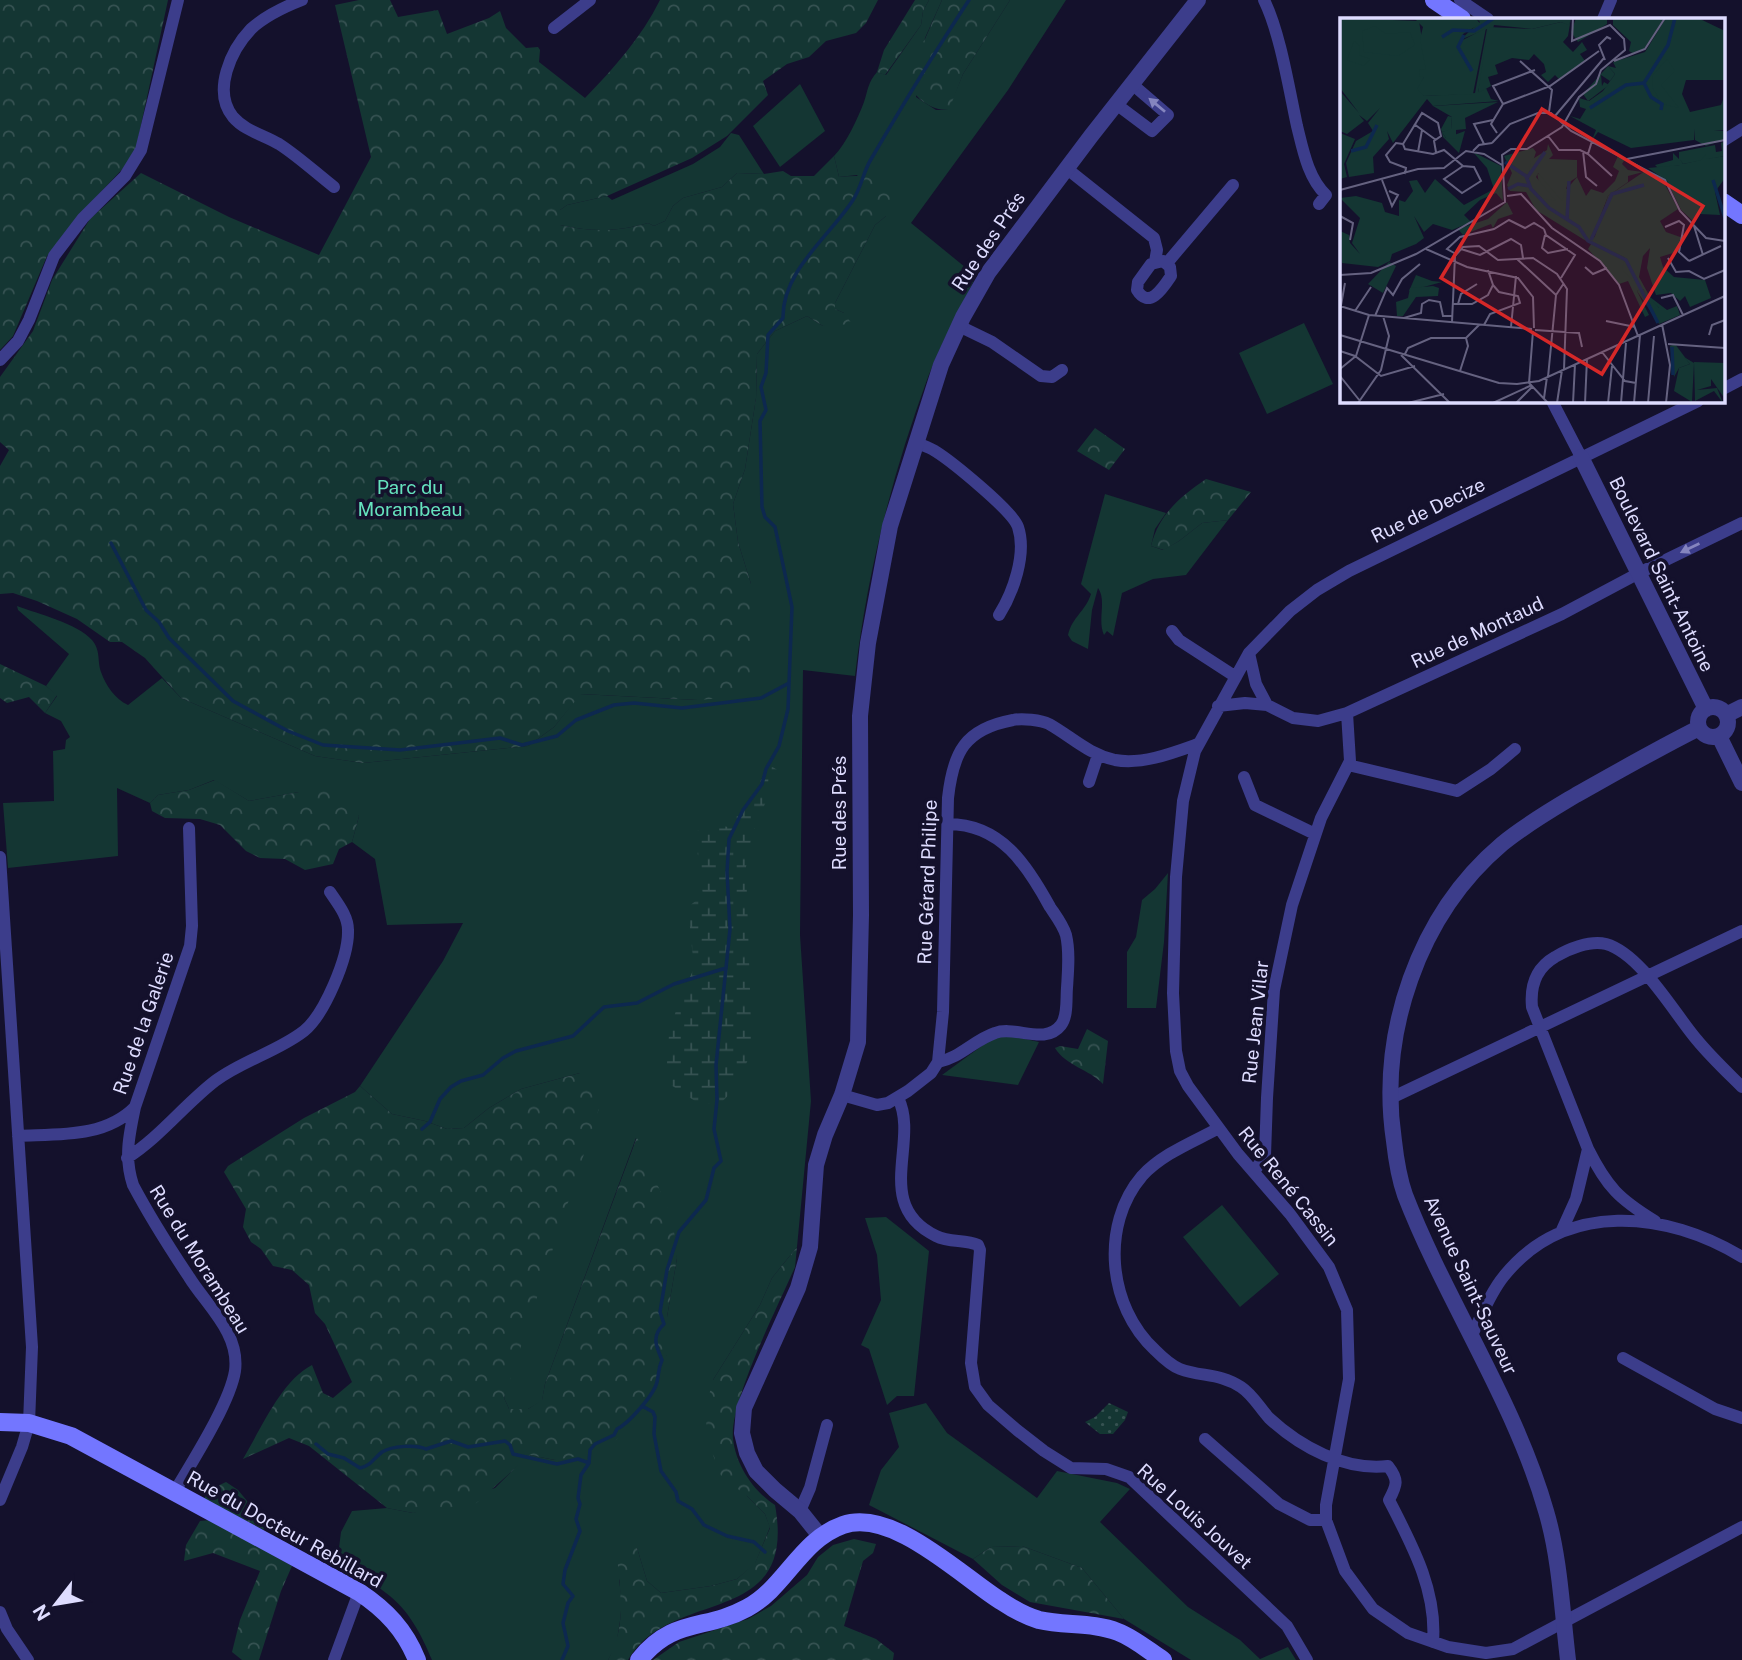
<svg xmlns="http://www.w3.org/2000/svg" width="1742" height="1660" viewBox="0 0 1742 1660" font-family="'Public Sans',sans-serif">
	<style>
		.grass { fill: #143633 }
		.forest { fill: url(#forest-crowns) }
		.wetland { fill: url(#wetland-marsh) }
		.park { fill: url(#park-dots) }
		.lines { fill: none; stroke-linecap: round; stroke-linejoin: round }
		.stream { stroke: #0d284f; stroke-width: 3.5 }
		.minor { stroke: #3c3d8b; stroke-width: 12 }
		.tertiary { stroke: #3c3d8b; stroke-width: 16 }
		.secondary { stroke: #7376ff; stroke-width: 18 }
		.oneway { fill: #8585bf }
		.labels { text-anchor: middle; stroke-width: 7; stroke-linejoin: round; paint-order: stroke }
		.street-label { font-size: 19px; fill: #dedcff; stroke: #14112c }
		.park-label { font-size: 19px; fill: #65e2bd; stroke: #14112c }
		.inset-river { fill: none; stroke: #0d284f; stroke-width: 3.5 }
		.inset-road { fill: none; stroke: #656280; stroke-width: 2 }
		.view { fill: #d62828; fill-opacity: 0.15; stroke: #d62828; stroke-width: 3.5 }
		.inset-edge { fill: none; stroke: #dedcff; stroke-width: 3.5 }
	</style>
	<defs>
		<pattern id="forest-crowns" width="20" height="18" patternUnits="userSpaceOnUse" patternTransform="scale(1.75)"><rect width="20" height="18" fill="#143633"/><path d="M2 6a3 3 0 1 1 6 0M12 15a3 3 0 1 1 6 0" fill="none" stroke="#365252"/></pattern>
		<pattern id="wetland-marsh" width="20" height="14" patternUnits="userSpaceOnUse" patternTransform="scale(1.75)"><rect width="20" height="14" fill="#143633"/><path d="M1 5h8M5 5V1M11 12h8M15 12V8" fill="none" stroke="#365252"/></pattern>
		<pattern id="park-dots" width="8" height="8" patternUnits="userSpaceOnUse" patternTransform="scale(1.75)"><rect width="8" height="8" fill="#143633"/><path d="M2 2h.1M6 6h.1" fill="none" stroke="#365252" stroke-width="1.8" stroke-linecap="round"/></pattern>
	</defs>
	<rect width="100%" height="100%" fill="#14112c"/>
	<path class="grass" d="M929,0H942L925,38L916,97L936,110H948L963,74L1010,0H1066L1008,90L911,223L976,276C960,309 941,343 928,377C892,475 867,573 855,676L803,670L800,935L811,1101L797,1247L772,1278L760,1305L713,1380L747,1496L765,1514L770,1527L755,1564L737,1579L711,1586L661,1593L647,1581L637,1548L619,1580L622,1601L620,1621L616,1646L608,1660H432C421,1634 409,1610 386,1593C368,1579 354,1573 338,1556L341,1532L352,1511L387,1508L413,1513L495,1488L523,1460L530,1455L555,1460L667,1355V1317L677,1258L636,1138L545,1384L542,1401L528,1409H509L504,1398L580,1073L521,1089L489,1108L464,1128L447,1129L425,1121L392,1114L360,1086L443,961L463,923L387,925L375,859L352,842L359,816L299,792L249,801L214,780L189,790L158,795L150,803L117,788L118,856L8,868L3,803L54,801L53,751L65,749L66,740L70,737L61,721L45,713L57,696L46,686L69,654L18,610L17,606C38,614 77,623 92,640C101,651 97,660 101,672C106,686 115,699 128,705L162,678L181,698L315,756L363,763L528,746L554,727L580,694L698,700L751,670V584L738,542L733,504L745,469L756,398L757,354L775,331L807,316L823,326L844,313L835,309V303L875,225L886,216L857,175L839,177L834,156C847,142 857,120 864,102C868,90 868,82 877,72L886,75L921,25L923,11Z
		M800,84L825,131L780,167L753,126Z
		M731,133L739,135L764,174L737,173L722,187L683,198L673,206L665,221L654,226L648,223C618,232 591,232 560,225V210L567,205L607,196L612,200L693,164L720,147Z
		M1304,323L1333,384L1267,414L1239,353Z
		M1105,494L1166,513L1155,529L1151,546L1163,550L1179,541L1202,523L1228,520L1186,575L1153,579L1122,593L1113,636L1107,631L1104,635C1097,620 1107,600 1098,588L1092,610L1088,649L1072,641L1068,635C1072,617 1085,612 1091,594L1081,584Z
		M1168,873L1164,942L1156,1008H1127V952L1136,937L1142,900L1155,889Z
		M1006,1035L1039,1042L1018,1085L942,1075L994,1037Z
		M1222,1205L1279,1274L1240,1307L1183,1237Z
		M886,1217L929,1251L914,1396H897L887,1405L869,1349L861,1345L881,1300L877,1255L865,1218Z
		M926,1403L947,1433L1037,1498L1057,1471L1117,1483L1130,1489L1100,1522L1188,1607L1240,1640L1260,1659L1288,1647L1296,1660H1191L1124,1619L1082,1568L1022,1546L991,1547L973,1559L869,1505L881,1470L899,1447L889,1413Z"/>
	<path class="forest" d="M0,0H168L136,148L129,162L95,198L47,256L13,336L0,350Z
		M359,0H390L398,17L438,10L447,34L489,18L500,11L506,28L526,48L538,47L540,50L539,62L585,98C614,68 641,38 660,0H878L866,23L856,33L826,41L809,57L787,64L763,81L768,95L727,136L692,158L607,196L567,205L560,210V225C591,232 618,232 648,223L654,226L665,221L673,206L683,198L722,187L737,173L764,174L783,171L791,176H814L834,156L839,177C858,175 875,175 892,185L895,202L886,216L875,225L835,303V309L844,313L852,324L823,326L807,316L775,331L757,354L756,398L745,469L733,504L738,542L751,584V671L735,697L698,700L581,694L554,727L528,746L363,763L315,756L181,698L145,658L122,642H110L77,619L37,601L13,593L0,594V466L9,450L0,442V377L33,331L52,280L90,219L141,173L229,217L319,255L371,157L335,5Z
		M915,0H929L923,11L921,25L885,75L877,72L884,50Z
		M942,0H1010L963,74L949,110C927,110 917,97 904,81L908,67L925,39Z
		M1095,428L1125,449L1109,470L1077,451Z
		M1206,479L1251,492L1228,520L1202,523L1179,541L1164,550L1151,546C1159,514 1180,497 1206,479Z
		M0,664L46,686L57,695L45,713L29,697L7,703L0,698Z
		M215,780L249,801L299,792L331,791L359,816L352,842L339,849L333,864L305,870L285,859L260,858L246,851L220,825L200,819L165,818L152,811L150,803L158,795L189,790Z
		M1087,1029L1108,1041L1103,1084C1089,1069 1066,1066 1055,1048L1060,1046L1078,1049Z
		M580,1073L606,1087L504,1398L509,1409H528L542,1400L545,1384L637,1137L673,1221L677,1258L667,1317V1355L652,1395L631,1425L605,1451L555,1460L530,1455L473,1506L413,1513L387,1508L309,1446L289,1438L243,1459C261,1429 281,1381 312,1365L323,1393L333,1398L352,1382L325,1324L315,1313L309,1285L292,1270L273,1266L261,1249L251,1242L243,1227L246,1209L224,1172L228,1166L304,1118L355,1092L360,1086L392,1114L425,1121L447,1129L464,1128L489,1108L521,1089Z
		M797,1247L795,1267C779,1304 729,1402 733,1439C736,1465 753,1491 775,1505C798,1630 671,1586 628,1660H608C627,1625 620,1593 617,1555L624,1544L637,1548L647,1581L661,1593L711,1586L737,1579L755,1563L770,1528L765,1514L747,1496L721,1476L706,1436L707,1403L713,1380L760,1305L772,1278Z
		M226,1482L238,1490L267,1525L264,1530L204,1499L209,1490Z
		M211,1520L292,1566L281,1591L259,1660H242L232,1652L240,1620L260,1571L213,1553L184,1561L186,1545L200,1521Z
		M854,1539L876,1544L873,1553L863,1561L844,1626L876,1639L894,1653L893,1660H653L679,1642L748,1619L771,1606L807,1575L818,1557L833,1545Z
		M1022,1546L1082,1568L1124,1619L1030,1602L1002,1585L973,1559L991,1547Z"/>
	<path class="wetland" d="M771,766L779,771L752,834L746,867L752,1051L735,1088L720,1104L698,1103L671,1085L667,1063L669,1035L677,1007L694,968L688,907L703,895L695,833L707,823L728,827Z"/>
	<path class="park" d="M1109,1403L1128,1412L1125,1420L1113,1434H1100L1085,1422L1095,1417Z"/>
	<g class="lines">
		<path class="stream" d="M111,543L146,610L159,622L169,638L233,701L288,731L323,745L400,750L500,738L522,745L557,736L576,720L614,705L634,703L682,708L761,698L789,683
			M422,1129L430,1122L440,1099L451,1087L461,1081L483,1075L503,1058L516,1051L573,1036L604,1007L637,1003L674,984L726,968
			M642,1406L653,1412L655,1417L654,1434L661,1471L676,1492L678,1501L692,1509L704,1525L727,1536L754,1542L765,1552
			M316,1444L328,1454L344,1458L360,1468C372,1465 373,1459 382,1452C392,1446 416,1444 426,1449L451,1441L468,1447L505,1441L510,1445L513,1454L557,1464L578,1459L589,1463
			M562,1660L568,1646L563,1623L568,1603L573,1596L563,1584L565,1570L580,1531L576,1519L580,1504L578,1498L581,1475L589,1463L590,1450L595,1444L614,1435L617,1429C628,1424 654,1395 657,1382C659,1374 658,1369 662,1360C656,1346 651,1336 664,1324L660,1312L667,1270L679,1232L706,1200L714,1168L721,1161L714,1129L717,1100L716,1065L730,929L727,872L729,839L743,810L762,784L766,769L779,746L788,709L792,607L775,527L765,517L762,507L760,421L766,410L761,387L766,373L768,335L783,318C782,271 830,236 853,200C861,188 863,173 870,161C902,106 934,53 969,0"/>
		<path class="minor" d="M302,0C284,7 265,16 251,29C231,50 212,91 233,117C245,131 264,135 279,144C299,157 316,173 334,187
			M1264,0C1280,32 1289,89 1297,126C1303,150 1308,178 1326,195L1319,204
			M1460,0L1488,19
			M1603,19L1611,0
			M554,28L590,0
			M1116,104L1152,131L1168,115L1132,84
			M1723,141L1742,129
			M1066,168L1154,238L1157,250L1155,262
			M1163,261L1170,267L1171,276C1163,288 1149,310 1137,290L1138,282L1151,264Z
			M1167,263L1233,185
			M959,326L992,342L1041,376L1052,377L1062,370
			M0,360L18,341L29,320L54,256L83,218L125,176L141,150L178,0
			M1723,389L1742,379
			M1552,401L1581,457
			M1698,401L1349,571L1317,590L1290,611L1249,653L1195,751L1183,801L1176,877L1173,993L1176,1051L1180,1071L1188,1086L1238,1154L1290,1214L1329,1267L1347,1310L1349,1379L1326,1505V1520L1345,1571L1373,1609L1408,1633L1448,1647L1486,1653L1513,1649L1742,1527
			M915,442C921,445 929,447 935,451C951,461 1013,511 1018,527C1027,554 1013,593 999,615
			M1172,631L1179,640L1236,677
			M1249,653L1256,684L1267,705
			M1218,706L1245,703L1267,705L1293,718L1318,721L1347,713L1562,614L1639,573L1742,523
			M1348,765L1457,791L1491,769L1515,749
			M1244,777L1255,805L1315,834
			M1089,782L1098,755
			M0,857L32,1347L29,1423L22,1447L0,1500
			M938,1062C960,1058 974,1040 995,1033C1015,1025 1045,1046 1061,1025C1068,1016 1066,999 1067,988C1068,971 1070,952 1066,935C1063,925 1056,916 1050,907C1027,865 1001,824 948,824
			M842,1095L877,1105L888,1103L908,1091L931,1073L938,1062L943,1012L948,798C953,753 964,729 1013,720C1022,718 1041,720 1049,724C1072,737 1088,754 1115,760C1142,765 1173,753 1198,744
			M898,1098C920,1141 872,1205 936,1236C950,1243 965,1239 978,1245L980,1250L971,1363L975,1387L988,1405L1017,1430L1044,1451L1071,1468L1106,1469L1129,1477L1287,1626L1307,1660
			M1389,1099L1742,931
			M135,1107C129,1135 124,1158 133,1185C150,1217 169,1247 189,1277C207,1306 240,1333 235,1371C230,1403 192,1462 175,1491
			M1219,1128C1193,1142 1162,1154 1142,1176C1100,1225 1108,1307 1155,1350C1161,1356 1172,1366 1180,1369C1202,1377 1220,1373 1241,1387C1253,1395 1259,1407 1269,1418C1300,1447 1345,1471 1388,1466C1399,1480 1397,1485 1389,1500C1412,1545 1437,1590 1433,1642
			M18,1136C58,1134 105,1138 135,1107L190,946L192,926L189,828
			M1588,1149C1607,1187 1619,1199 1655,1221
			M127,1158C160,1137 184,1105 215,1081C243,1060 277,1052 304,1031C324,1015 349,957 348,930C348,916 338,904 330,892
			M1254,1172L1265,1155L1267,1098L1274,990L1292,905L1321,818L1350,761L1347,713
			M1562,1230L1576,1199L1588,1149L1532,1007C1530,986 1536,968 1555,957C1568,949 1590,940 1606,944C1641,954 1674,1013 1697,1040C1711,1057 1727,1072 1742,1087
			M1471,1337C1481,1317 1490,1293 1504,1276C1565,1200 1667,1211 1742,1257
			M1623,1358L1715,1409L1742,1418
			M1205,1439L1279,1504L1310,1520H1326
			M800,1511L810,1488L827,1425
			M0,1612L7,1629L28,1660
			M334,1660L359,1592"/>
		<path class="tertiary" d="M1581,457L1706,709
			M1698 722a15 15 0 1 1 30 0a15 15 0 1 1-30 0Z
			M1726,715L1742,707
			M1719,736L1742,783
			M820,1536L800,1511L775,1490L756,1471L747,1453L742,1433L744,1408L798,1288L810,1247L816,1165L825,1135L842,1095L858,1042L861,915L860,716L868,643L890,526L941,365L963,317L988,273L1091,136L1198,0
			M1568,1660C1562,1611 1560,1558 1546,1511C1515,1402 1446,1301 1405,1195C1399,1178 1396,1159 1394,1141C1378,1034 1418,915 1502,844C1525,825 1551,810 1576,795C1617,772 1657,749 1699,728"/>
		<path class="secondary" d="M1434,0L1462,19
			M1723,202L1742,215
			M0,1422L29,1423L71,1436L359,1592C386,1610 405,1630 417,1660
			M639,1660C673,1617 705,1631 747,1608C785,1588 800,1540 843,1525C893,1508 961,1576 1001,1601C1013,1609 1025,1616 1039,1620C1065,1626 1093,1622 1118,1632C1134,1638 1149,1651 1163,1660"/>
	</g>
	<defs><path id="oneway-solid" d="M-6-.8H1V-3.2L6.5 0L1 3.2V.8H-6Z" transform="scale(1.75)"/></defs>
	<g class="oneway">
		<use href="#oneway-solid" transform="translate(1157 105) rotate(-140)"/>
		<use href="#oneway-solid" transform="translate(1690 548) rotate(154)"/>
	</g>
	<g class="labels">
		<g class="street-label">
			<text transform="translate(988 241) rotate(-56)" y="7">Rue des Prés</text>
			<text transform="translate(1428 510) rotate(-26)" y="7">Rue de Decize</text>
			<text transform="translate(1662 574) rotate(64)" y="7">Boulevard Saint-Antoine</text>
			<text transform="translate(1477 632) rotate(-25)" y="7">Rue de Montaud</text>
			<text transform="translate(839 813) rotate(-90)" y="7">Rue des Prés</text>
			<text transform="translate(927 882) rotate(-88)" y="7">Rue Gérard Philipe</text>
			<text transform="translate(1255 1022) rotate(-84)" y="7">Rue Jean Vilar</text>
			<text transform="translate(143 1023) rotate(-71)" y="7">Rue de la Galerie</text>
			<text transform="translate(1289 1186) rotate(51)" y="7">Rue René Cassin</text>
			<text transform="translate(200 1259) rotate(58)" y="7">Rue du Morambeau</text>
			<text transform="translate(1471 1285) rotate(65)" y="7">Avenue Saint-Sauveur</text>
			<text transform="translate(1195 1516) rotate(42)" y="7">Rue Louis Jouvet</text>
			<text transform="translate(285 1529) rotate(29)" y="7">Rue du Docteur Rebillard</text>
		</g>
		<g class="park-label">
			<text x="410" y="494">Parc du<tspan x="410" dy="22">Morambeau</tspan></text>
		</g>
	</g>
	<g transform="translate(1340 18)">
		<rect width="385" height="385" fill="#14112c"/>
		<path d="M0,0L79,3L87,53L82,64L84,78L135,75L147,11L120,22L140,4L136,0H231L229,8L221,4L192,11L154,7L138,74L146,70L151,81L159,83L93,88L87,81L53,125L47,113L49,121L33,139L34,155L9,159L6,145L16,123L33,113L28,105L40,90L27,103L19,97L24,103L7,116L0,113V73L19,95L0,70ZM236,0H267V6L238,24L231,14ZM273,0H324L304,31L294,36L289,33L291,24L273,7ZM326,0H358L385,13V62H346L342,76L350,94L381,87L385,76V112L374,113H384L385,121L366,128L355,122L354,111V122L291,130L258,114L252,122L256,112L230,98L240,101L246,91L240,89L239,80L249,83L263,73L275,56L268,48L276,50L273,44L305,34ZM108,98L112,99L111,112L102,114L106,120L125,113L119,135L103,119L101,111ZM0,115L15,121L4,146L7,159L0,161ZM385,123V138L343,146L340,142V147L319,151L315,147L333,142V135L339,141V134L375,127L376,134L382,133L381,125ZM193,130L196,134L187,162L202,180L197,155L227,171L237,159L246,178L251,171L263,175L275,163L279,153L273,149L278,138L285,141L282,146L288,152L303,154L288,158V164L268,178L253,218L285,240L284,251L290,259H299L310,279L327,292L337,288L340,297L319,306V290L309,281L303,271L297,273L309,297L305,299L288,263L279,266L248,231L251,226L196,192L186,174L170,173L167,167L172,155L164,138ZM167,184L173,196L158,201L153,210L151,206L123,217L118,211L148,201ZM76,257L92,263L102,264L69,273ZM335,326L350,346L339,350L334,359L330,328ZM354,344L385,345V381L371,361V368L357,372L377,370L383,385L374,373L355,383Z" fill="#143633"/>
		<path d="M74,0H136L140,6L123,16L121,23L146,10L133,76L84,78L77,71L84,59L79,58L80,51L86,52L80,21L83,9ZM231,0L228,18L223,24L233,34L242,24L247,32L240,36L245,43L219,61L215,57L208,64L201,57L206,54L204,46L194,36L189,42L172,40L155,47L158,56L148,59L151,68L138,75L148,9L192,11L221,4L229,7ZM35,8L46,16L70,14L75,27L58,38L24,34L22,13ZM14,23L20,28L19,37L30,41L24,48L7,42ZM327,41L335,53L321,67L339,90L322,86L312,69L313,57ZM268,48L275,56L270,63L261,57L262,68L264,64L269,67L248,83L243,76ZM158,84L125,100L126,111L116,112V121L106,120L102,114L111,111L112,99L93,88ZM208,126L213,137L209,141L237,142V159L228,165L222,183L198,155L196,159L216,183L202,180L188,166L191,142L207,132ZM133,134L161,148L163,183L156,175L140,182L124,197L131,204L112,212L93,206L84,214L74,198L84,220L76,226L52,236L50,243L38,249L2,245L0,213L9,217L10,225L20,236L12,225L20,200L0,180L16,178L42,185L45,194L59,198V182L65,184L73,173L69,163L77,162L85,175L95,161L124,187L154,171L147,150ZM366,136V141L385,138V160L375,174L380,197L360,196L354,204L341,192L327,163L308,150L340,147V141L343,146L361,142ZM305,153L322,161L338,191L320,203L326,214L343,220L333,235L320,239L323,249L334,259L365,262L371,280L350,289L345,278L340,283L331,275L316,277L307,250L310,230L303,238L299,259L293,263L282,251L285,240L254,221L268,178ZM93,268L99,270L98,278L76,279L63,298H57L56,284L68,280L70,270ZM302,270L319,290V306L297,273ZM344,339L354,345L352,384L334,373L339,350L350,346Z" fill="#143633"/>
		<path d="M49,244L56,248L43,275L28,266Z" fill="#143633"/>
		<path class="inset-river" d="M124,17L118,29L132,53M102,19L113,12L134,13L154,0M304,65L311,79L322,86L321,92M250,90L286,67L304,65L328,27L335,0M11,133L26,129L37,107M165,144L186,158L191,171L209,190L239,209L248,223L286,242L318,305M187,160L205,134M373,162L385,200M168,171L178,166L189,168M227,202L229,163M251,222L272,176L304,167M332,329L333,357"/>
		<path class="inset-road" d="M265,42L259,27L267,19L271,21M180,43L212,72L209,94M274,43L305,31L325,0M163,86L210,68L259,33M163,86L153,68L195,52M215,98L264,40M74,106L96,122M157,115L151,106L163,86M208,118L219,132H240L248,136M252,123L248,136L272,158M152,125L170,106L198,95H211L231,113L325,162L340,193L366,220L385,223M63,126L56,125L46,137L50,144L66,150L65,156M144,126L134,106L153,102M133,133L139,127L152,125M243,133L246,159L257,168M78,134L82,112M96,134L94,123L101,118L98,105L82,95L63,126L65,131L93,136L104,132L123,148L134,149L141,163L122,175L104,161L123,148M287,141L385,122M42,162L52,188L58,177L49,173M0,172L78,151L104,150L126,133L144,136L162,147M167,178L181,176L212,210L260,243L279,267L298,318M0,198L13,205L10,222M354,208L363,237M325,209L339,203L344,207L339,234L349,243M204,211L206,217L235,237L221,260M205,217L202,230L208,235L228,231M86,231L127,249L178,260L193,279L194,310M121,231L140,237L171,221L181,227L183,240M116,236L107,231L120,219L154,211L169,202L185,210L194,205L204,211M328,240L336,254L349,253L364,261L385,252M177,241L216,277M349,243L381,228M245,249L253,256L267,250M0,257L31,255L76,236L165,184L162,137L171,131H187L222,109L239,79L256,66L261,52L285,32L284,21L270,7L232,23L233,0M321,280L333,277L343,297M113,286H132L148,277L153,267L148,252M118,286L121,276L137,266M0,288L29,297L192,311M0,293L5,265M15,293L31,269M35,298L47,270L53,277L62,261L80,246M64,300L81,295L82,286L89,282L100,284L103,298H113M266,303L295,309M112,304L115,238L123,229L139,228L158,242L193,240L217,256L227,271L224,351M322,306L330,347L326,385M144,307L150,296L180,285L178,278L159,274L153,267M171,309L176,258M195,312L239,315L242,329M193,313L189,365L208,385M0,317L159,365L177,366L199,363L385,278M369,317L372,307L385,302M328,326L385,330M0,333L15,338L41,358L75,348M262,334L285,363L296,365M65,336L68,330L91,320H126L139,307M61,337L110,385M0,351L16,338L29,297M120,353L128,328L126,320M0,358L20,383M208,359L216,277L224,265M204,380L207,359M18,385L41,352L49,318L43,298M68,385L104,376M153,385L192,367M176,385L193,368M217,385L222,352M233,385L235,346M245,385L247,341M268,385L272,348M281,385L286,325M294,385L300,317M308,385L314,318"/>
		<path class="view" d="M202,91L363,188L262,356L101,260Z"/>
		<rect width="385" height="385" class="inset-edge"/>
	</g>
	<g transform="translate(56 1604) rotate(239)" stroke="#14112c" stroke-width="5" paint-order="stroke">
	<path d="M0-5L12 26L0 18L-12 26Z" fill="#dedcff"/>
	<text y="-10" font-size="19" font-weight="bold" text-anchor="middle" fill="#dedcff">N</text>
	</g>
</svg>
